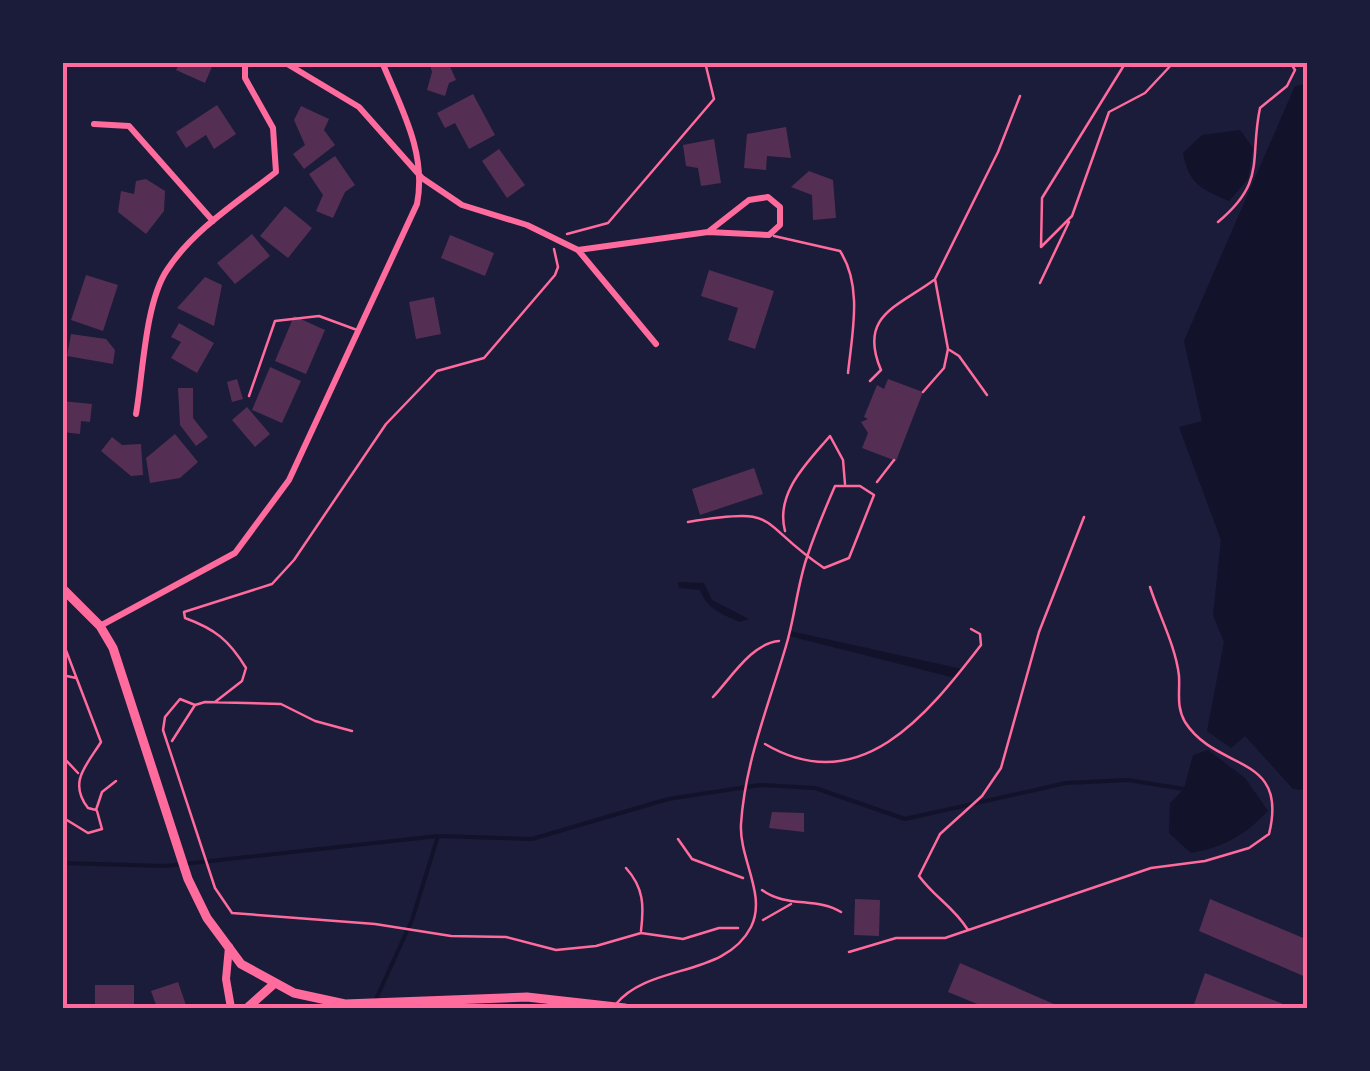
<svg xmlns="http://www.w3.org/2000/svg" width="1370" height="1071" viewBox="0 0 1370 1071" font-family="Literata,serif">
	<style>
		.water { fill: #12122b }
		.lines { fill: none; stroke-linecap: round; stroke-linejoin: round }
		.stream { stroke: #12122b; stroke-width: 4 }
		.building { fill: #542f53 }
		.path { stroke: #ff6b9d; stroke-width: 2.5 }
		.service { stroke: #ff6b9d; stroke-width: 2.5 }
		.minor { stroke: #ff6b9d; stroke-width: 6 }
		.tertiary { stroke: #ff6b9d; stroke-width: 8 }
		.secondary { stroke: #ff6b9d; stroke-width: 9 }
		.neatline { fill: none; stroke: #ff6b9d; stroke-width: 4 }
	</style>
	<rect width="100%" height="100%" fill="#1b1b3a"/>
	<path class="water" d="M1307,84H1308L1307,790L1293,789L1245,736L1231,748L1207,731L1224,642L1213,615L1221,540L1179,427L1202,421L1184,341L1295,86Z
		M1240,130L1253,148L1248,179L1229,201C1201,189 1189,184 1183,153L1202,135Z
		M678,582L704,583L712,600L749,619L740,622C721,614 707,609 700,590L679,588Z
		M790,631L962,669L955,678L789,636Z
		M1208,750L1245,778L1268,811C1245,835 1224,847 1191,853L1169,833L1170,803L1184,789L1193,755Z"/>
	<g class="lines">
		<path class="stream" d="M62,863L165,866L438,836L532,839L668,799L760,785L815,788L905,819L1066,783L1128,780L1184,789
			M372,1008L412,920L438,836"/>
	</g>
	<path class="building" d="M180,62H214L205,83L176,70Z
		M429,62H448L456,80L449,83L445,96L427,90L432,72Z
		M473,94L495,135L469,149L455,123L445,128L437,113Z
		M217,105L236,134L214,149L206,135L186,148L176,132Z
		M301,106L329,119L324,130L335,145L304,169L293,154L305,145L294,120Z
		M786,127L791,158L767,156L766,170L744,168L747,134Z
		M714,139L721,183L701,186L698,168L686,166L683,145Z
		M499,149L525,185L507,198L482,161Z
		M335,156L355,185L345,192L333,218L316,211L323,195L309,174Z
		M809,171L833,180L836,218L813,220L812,195L791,187Z
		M146,179L165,191L164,211L146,234L118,212L121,191L134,194L136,181Z
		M285,206L312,228L288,258L260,236Z
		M252,234L270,256L235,284L217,263Z
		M450,235L494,253L485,276L441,258Z
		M709,270L774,291L755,349L728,340L738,308L701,296Z
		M86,275L118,285L103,331L71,320Z
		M205,277L222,285L214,326L177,308Z
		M434,297L441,334L416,339L409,302Z
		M294,316L325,330L306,374L275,361Z
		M179,323L214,343L197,373L171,358L181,342L171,337Z
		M71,334L106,339L115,350L113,364L67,356Z
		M270,367L301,381L282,423L252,410Z
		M237,379L243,399L232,402L227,382Z
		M888,379L923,392L896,461L862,448L868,433L861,422L868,419L864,417L877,385L884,389Z
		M178,388H193V418L208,437L196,446L180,425Z
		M62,401L92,404L90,422L81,421L80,434L62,432Z
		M247,407L270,434L255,447L232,420Z
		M175,434L198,462L180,478L150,483L146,458Z
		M112,437L122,445L141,444L143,475L131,476L101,451Z
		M754,468L763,494L700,515L692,489Z
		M772,812L804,813V832L769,828Z
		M855,899L880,900L879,936L854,935Z
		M1210,899L1308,940V978L1199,931Z
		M960,963L1063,1008H987L948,992Z
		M1205,973L1293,1008L1193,1007Z
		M178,982L187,1008H157L151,991Z
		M95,985H134V1008H95Z"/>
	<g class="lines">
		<path class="path" d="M1126,62L1042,198L1041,247L1072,216L1109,112L1145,93L1174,62
			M1218,222C1267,181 1249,160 1260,108L1287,86L1295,70L1290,62
			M567,234L608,223L714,99L705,62
			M1040,283L1069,222
			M948,349L935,279L998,152L1020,96
			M870,381L881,370C858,316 897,307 934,280
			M923,392L944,368L948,349L959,356L987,395
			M877,482L894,460
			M62,640L101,742C86,766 68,782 88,808L96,810L102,792L116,781
			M62,675L76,678
			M713,697C731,678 752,643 779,641
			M215,702L242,681L246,668C229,640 215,629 185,618L184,612L272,584L294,560L386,424L437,371L484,358L555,275L558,267L554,249
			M195,705L180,699L165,717L163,730L215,888L232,913L375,924L451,936L506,937L556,950L596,946L641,933L683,939L719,928H738
			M172,741L195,705L205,702L281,704L315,721L352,731
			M765,744C860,800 927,715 981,645L980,634L971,629
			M62,756L78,773
			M62,817L88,833L102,829L97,811
			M678,839L692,859L743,878
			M626,868C644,888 644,906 641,931
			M762,890C786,908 817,897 841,912
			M763,920L791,904
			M968,930C953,906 935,898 919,876L940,834L982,796L1001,768L1039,632L1084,517
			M849,952L896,938H945L1151,868L1205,861L1249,848L1269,834C1289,753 1217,772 1185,722C1176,706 1180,693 1179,676C1176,647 1159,615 1150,587"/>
		<path class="service" d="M774,236L840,251C863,286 852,334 848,373
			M249,396L275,321L319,316L357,330
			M785,531C775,493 807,463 830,436L843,460L845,484
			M616,1004C650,963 725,978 751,927C767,895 739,859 741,824C745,762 769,704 786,646C795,617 797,586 807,557C815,533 825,509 835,486H860L874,495L849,558L824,568C754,521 784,506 688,522"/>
		<path class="minor" d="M284,62L359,107L422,178L462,205L527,225L578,250L708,232L769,235L780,225V207L768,197L749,200L708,232
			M94,124L129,126L213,221
			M578,250L656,344
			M136,414C143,374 145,303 167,270C193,230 239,201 276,172L273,128L245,78V62
			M100,626L235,553L289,480L417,204C427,153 401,108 382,62"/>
		<path class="tertiary" d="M229,947L226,979L231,1008"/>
		<path class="secondary" d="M62,588L100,626L113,648L188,879L207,918L241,964L294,993L345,1004L527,997L625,1008
			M247,1008L275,983"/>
	</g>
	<rect width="1370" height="1071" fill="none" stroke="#1b1b3a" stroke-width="130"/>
	<rect x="65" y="65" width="1240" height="941" class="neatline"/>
</svg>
